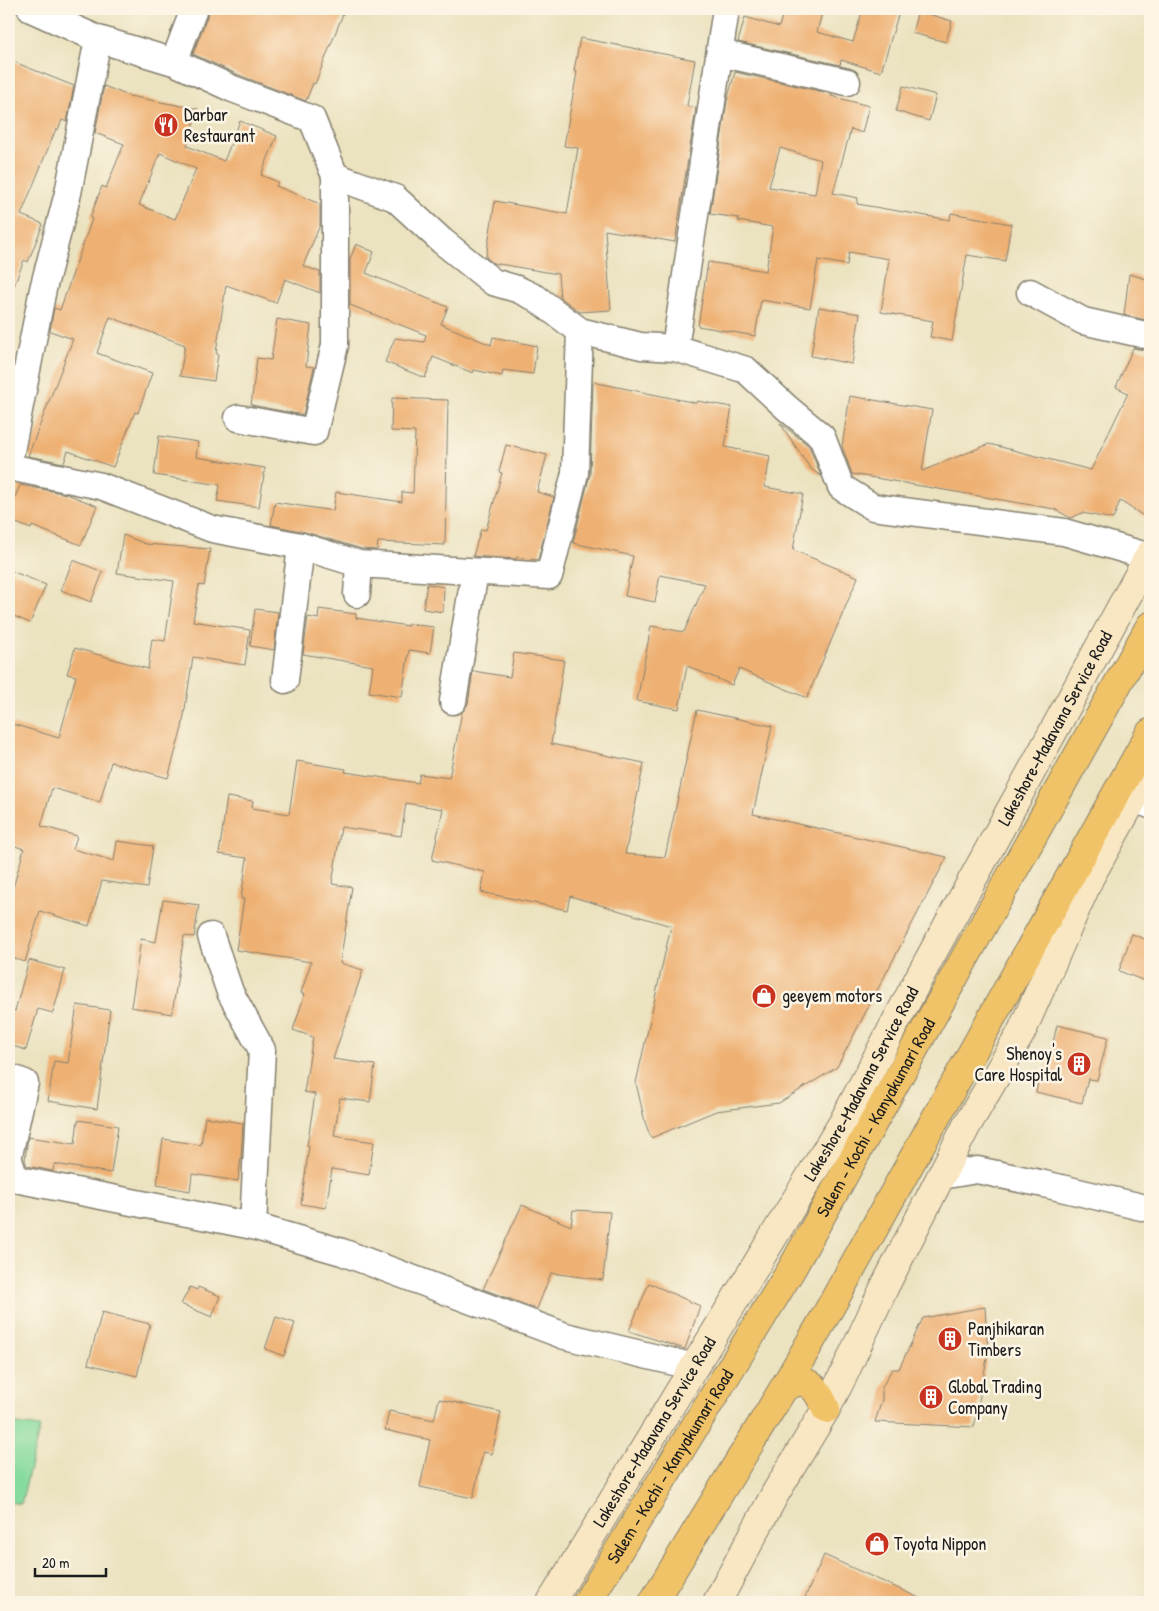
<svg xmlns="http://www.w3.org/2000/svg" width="1159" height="1611" viewBox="0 0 1159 1611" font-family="'Patrick Hand',sans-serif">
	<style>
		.green { fill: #85da9d; stroke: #507b5c }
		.building { fill: #eeb173; fill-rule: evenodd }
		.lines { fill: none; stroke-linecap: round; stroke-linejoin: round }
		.street-casing { stroke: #847f6e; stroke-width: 29 }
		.secondary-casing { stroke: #847f6e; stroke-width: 30 }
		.highway-casing { stroke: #847f6e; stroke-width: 30 }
		.street { stroke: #fff; stroke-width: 26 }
		.secondary { stroke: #f9e7c3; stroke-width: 28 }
		.highway { stroke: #f1c369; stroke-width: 28 }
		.labels { text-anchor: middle; stroke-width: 5; stroke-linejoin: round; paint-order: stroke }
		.poi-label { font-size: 18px; fill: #1c1c1c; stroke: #fcf5e5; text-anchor: start }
		.street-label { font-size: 18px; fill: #1c1c1c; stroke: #fcf5e5 }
	</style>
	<rect width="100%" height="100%" fill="#fcf5e5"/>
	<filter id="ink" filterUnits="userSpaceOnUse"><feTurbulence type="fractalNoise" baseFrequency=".02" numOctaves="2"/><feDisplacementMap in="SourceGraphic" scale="10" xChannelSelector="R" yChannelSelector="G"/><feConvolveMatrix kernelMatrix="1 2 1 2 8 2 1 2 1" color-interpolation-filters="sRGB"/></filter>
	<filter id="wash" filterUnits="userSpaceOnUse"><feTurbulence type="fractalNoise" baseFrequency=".0096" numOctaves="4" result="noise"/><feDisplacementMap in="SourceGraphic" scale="20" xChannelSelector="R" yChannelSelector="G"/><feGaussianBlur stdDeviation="1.12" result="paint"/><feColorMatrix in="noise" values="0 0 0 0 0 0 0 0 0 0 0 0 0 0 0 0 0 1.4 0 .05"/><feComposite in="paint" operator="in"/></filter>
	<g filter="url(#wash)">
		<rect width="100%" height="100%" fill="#ebe2bf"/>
		<path class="green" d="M9,1423L40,1427L21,1504L9,1502Z"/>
		<g id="blocks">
			<path class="building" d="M210,9H345L315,84L313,83L306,101L239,75L193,54Z
				M784,9H823L817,32L853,42L863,9H888L899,12L881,72L841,60L840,65L738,42L745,17L779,27Z
				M918,11L952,21L946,42L912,33Z
				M580,38L695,60L687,106L696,108L675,242L605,230L611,310L580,312L560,297L558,274L493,263L486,257L495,201L567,214L578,148L564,146L577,72L574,71Z
				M9,60L74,86L67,122L62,120L58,130L56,129L21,215L43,224L28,262L24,260L10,296Z
				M735,72L832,94L831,96L869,106L862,133L851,129L833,193L858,198L857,204L950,220L951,213L1011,224L1005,261L967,255L952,341L930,337L933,321L881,312L889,259L849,252L847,265L818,260L810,308L761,300L755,336L698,326L708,262L766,271L773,227L738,221L739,218L710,214L727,101ZM780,148L821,160L815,194L769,187Z
				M104,86L129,96L198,109L187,146L224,161L240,121L277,136L261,175L278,182L276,186L320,204V225L303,266L320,272V293L285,279L276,303L226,285L216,353L218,354L214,381L180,376L185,345L110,317L97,353L152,373L138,413L135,412L113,467L68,451L64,463L28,456L73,339L50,331L54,308L60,310L92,219L90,218L102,186L106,188L124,144L95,133ZM160,153L196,169L175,219L139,205Z
				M903,86L936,95L929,121L896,111Z
				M356,244L374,252L366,273L448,307L441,324L491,345L493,337L537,346L533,374L503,370L502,376L474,370L473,373L433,357L425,378L385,362L395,338L424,342L426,335L350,305V259Z
				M1129,274L1150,280V321L1124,315Z
				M819,307L860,314L852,364L811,356Z
				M277,319L311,325L306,366L314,367L303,415L251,405L257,358L271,360Z
				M1133,348L1150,351V520L1120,501L1113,519L1082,513L1071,518L1054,509L852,474L842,446L850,396L932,410L922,471L989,444L1091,470L1128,393L1116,387Z
				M593,382L696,403L697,401L732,407L725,447L770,456L765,487L803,494L793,550L858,577L807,698L739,669L732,685L687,666L679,709L637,701L651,626L684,632L705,584L660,575L655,602L625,596L633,556L573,543L590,474Z
				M392,398L448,400L445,545L378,542L377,550L362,549L305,532L271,525L275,502L333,511L336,492L402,502V492L413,493L415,432L391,431Z
				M780,423L809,446L821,476L810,468Z
				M159,436L198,442L196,457L265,468L259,507L217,501L220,485L154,475Z
				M506,445L547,455L537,492L554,497L538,560L517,557L516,559L473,556L481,529L486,530L502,473L499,472Z
				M20,485L67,494L97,506L81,545L32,526L31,529L9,520V512Z
				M123,535L146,544L210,549L204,586L199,585L193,621L250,630L245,665L193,657L182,728L168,778L111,762L100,802L52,788L41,826L77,836L73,849L114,861L117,841L153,846L147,888L102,881L89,926L40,911L25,962L9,957V902L24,849L9,844V723L59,738L76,676L67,674L75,648L148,669L152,639L165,641L174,581L117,573Z
				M73,560L103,572L91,602L61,590Z
				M9,570L46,585L30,623L9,614Z
				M427,584L444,587L443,612L423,609Z
				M255,609L278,612L274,650L250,646Z
				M319,609L356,614V618L408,626V624L434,627L430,653L409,650L402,697L369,692L373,666L303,654L308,617L318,619Z
				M514,653L564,660L551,744L644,763L625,854L665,857L697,710L772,726L753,814L947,857L837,1067L779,1103L716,1111L651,1138L645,1122L636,1083L671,926L570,896L567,910L481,892L485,872L432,860L443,809L406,803L401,836L341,827L332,884L352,887L340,963L363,970L333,1059L375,1065L370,1102L340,1098L334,1136L374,1142L369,1175L332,1169L326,1208L301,1204L309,1146H307L315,1094L304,1092L313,1037L293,1030L305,994L301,993L311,962L236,950L244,899H241L247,858L219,854L227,797L253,801L252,808L289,814L297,761L346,769L345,772L418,783L420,774L449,778L462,712L468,704L473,671L510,677Z
				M163,900L199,905L194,937L184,936L172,1014L131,1007L141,939L156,942Z
				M1132,934L1150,941V983L1119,971Z
				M29,960L65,970L53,1013L38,1009L26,1050L9,1045V1021L12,1010L15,1011Z
				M77,1005L110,1010L97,1109L48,1101L54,1061L68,1063Z
				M1057,1025L1108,1037L1097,1080L1088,1079L1082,1103L1036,1092L1040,1073L1046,1074Z
				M205,1117L243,1123L241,1158L238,1181L192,1174L190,1191L157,1185L163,1139L201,1145Z
				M78,1120L118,1126L111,1173L54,1164L53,1171L27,1166L25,1160L28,1137L75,1144Z
				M522,1205L571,1226L573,1210L610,1212L603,1280L551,1273L537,1309L483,1289Z
				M649,1283L700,1306L685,1349L629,1331Z
				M190,1287L197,1290L198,1287L220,1296L212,1317L181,1304Z
				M985,1307L988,1353L974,1427L875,1422L882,1400V1387L892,1369H899L923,1318Z
				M102,1312L150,1324L137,1376L88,1364Z
				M276,1317L295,1323L284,1356L265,1349Z
				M439,1399L501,1412L492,1454L483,1452L473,1498L420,1487L430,1440L385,1430L389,1411L434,1420Z
				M824,1555L928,1602H803Z"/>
		</g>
	</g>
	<g filter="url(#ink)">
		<use href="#blocks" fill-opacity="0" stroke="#847f6e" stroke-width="1"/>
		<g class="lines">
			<defs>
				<path id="street" d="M31,9L98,39L174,62L233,89L312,119L335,176L395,198L442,241L493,282L517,289L536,298L580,331L641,346L675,348L746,370L787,408L822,437L841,487L873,507L1064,532L1150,557
					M720,53L847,82
					M174,62L194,9
					M1030,292L1083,321L1150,336
					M675,348L726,9
					M238,418L314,432L335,345V176
					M9,461L43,289L68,193L98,39
					M9,467L101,486L212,529L301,546L359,564L549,576L575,473L580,331
					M357,594L359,564
					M285,680L301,546
					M453,701L475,572
					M1134,799L1150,805
					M211,936L230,992L262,1050L253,1226
					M9,1077L25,1083L9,1155
					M9,1160L15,1179L253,1226L342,1252L565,1336L695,1367
					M941,1176L977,1170L1044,1184L1150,1209"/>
				<g id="secondary">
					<path id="s1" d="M551,1602L842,1124L921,974L1150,554"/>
					<path d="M717,1602L775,1494L826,1409L843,1376L885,1286L941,1176L966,1127L1021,1033L1090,877L1150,769"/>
				</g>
				<g id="highway">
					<path d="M785,1386C790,1385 797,1381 802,1382C815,1383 821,1398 826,1409"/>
					<path id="s2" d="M587,1602L791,1270L1150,626"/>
					<path d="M653,1602L785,1386L822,1322L1150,733"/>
				</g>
			</defs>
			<use href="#street" class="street-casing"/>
			<use href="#secondary" class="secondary-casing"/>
			<use href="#highway" class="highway-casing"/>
			<use href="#street" class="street"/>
			<use href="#secondary" class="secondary"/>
			<use href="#highway" class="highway"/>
		</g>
	</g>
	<defs>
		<symbol id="restaurant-disc" viewBox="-11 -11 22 22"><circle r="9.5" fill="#c8321e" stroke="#fcf5e5"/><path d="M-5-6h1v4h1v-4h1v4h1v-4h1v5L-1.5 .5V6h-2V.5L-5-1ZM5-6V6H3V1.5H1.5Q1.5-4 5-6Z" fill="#fff"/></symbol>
		<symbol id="shop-disc" viewBox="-11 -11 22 22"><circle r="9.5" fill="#c8321e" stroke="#fcf5e5"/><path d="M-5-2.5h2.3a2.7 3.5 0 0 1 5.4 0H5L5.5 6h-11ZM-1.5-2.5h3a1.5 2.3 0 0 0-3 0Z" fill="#fff"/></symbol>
		<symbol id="building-disc" viewBox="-11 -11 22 22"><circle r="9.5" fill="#c8321e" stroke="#fcf5e5"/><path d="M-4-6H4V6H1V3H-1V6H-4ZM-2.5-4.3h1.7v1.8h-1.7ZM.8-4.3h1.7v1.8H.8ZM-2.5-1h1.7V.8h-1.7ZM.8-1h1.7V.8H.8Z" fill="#fff"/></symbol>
	</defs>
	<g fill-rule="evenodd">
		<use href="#restaurant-disc" x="152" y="111" width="28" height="28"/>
		<use href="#shop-disc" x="750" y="982" width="28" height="28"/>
		<use href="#building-disc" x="1065" y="1050" width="28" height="28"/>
		<use href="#building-disc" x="936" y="1325" width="28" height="28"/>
		<use href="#building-disc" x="917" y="1383" width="28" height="28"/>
		<use href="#shop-disc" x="863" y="1530" width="28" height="28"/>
	</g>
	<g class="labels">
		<g class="poi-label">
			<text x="184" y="121">Darbar<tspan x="184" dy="21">Restaurant</tspan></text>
			<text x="782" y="1002">geeyem motors</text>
			<text x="1062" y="1060" text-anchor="end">Shenoy's<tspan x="1062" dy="21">Care Hospital</tspan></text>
			<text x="968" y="1335">Panjhikaran<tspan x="968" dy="21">Timbers</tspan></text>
			<text x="948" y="1393">Global Trading<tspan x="948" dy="21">Company</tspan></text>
			<text x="894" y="1550">Toyota Nippon</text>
		</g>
		<g class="street-label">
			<text dy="6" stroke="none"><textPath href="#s1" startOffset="1009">Lakeshore-Madavana Service Road</textPath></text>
			<text dy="6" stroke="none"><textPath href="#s1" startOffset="604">Lakeshore-Madavana Service Road</textPath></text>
			<text dy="6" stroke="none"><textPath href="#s2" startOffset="564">Salem - Kochi - Kanyakumari Road</textPath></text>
			<text dy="6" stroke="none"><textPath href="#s1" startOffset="199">Lakeshore-Madavana Service Road</textPath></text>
			<text dy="6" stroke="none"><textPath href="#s2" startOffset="159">Salem - Kochi - Kanyakumari Road</textPath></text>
		</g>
	</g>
	<rect width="1159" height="1611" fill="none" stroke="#fcf5e5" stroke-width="30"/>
	<path d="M35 1568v8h71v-8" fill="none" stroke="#1c1c1c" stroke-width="2.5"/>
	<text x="42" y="1568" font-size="15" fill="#1c1c1c" stroke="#fcf5e5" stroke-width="4" paint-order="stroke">20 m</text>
</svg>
